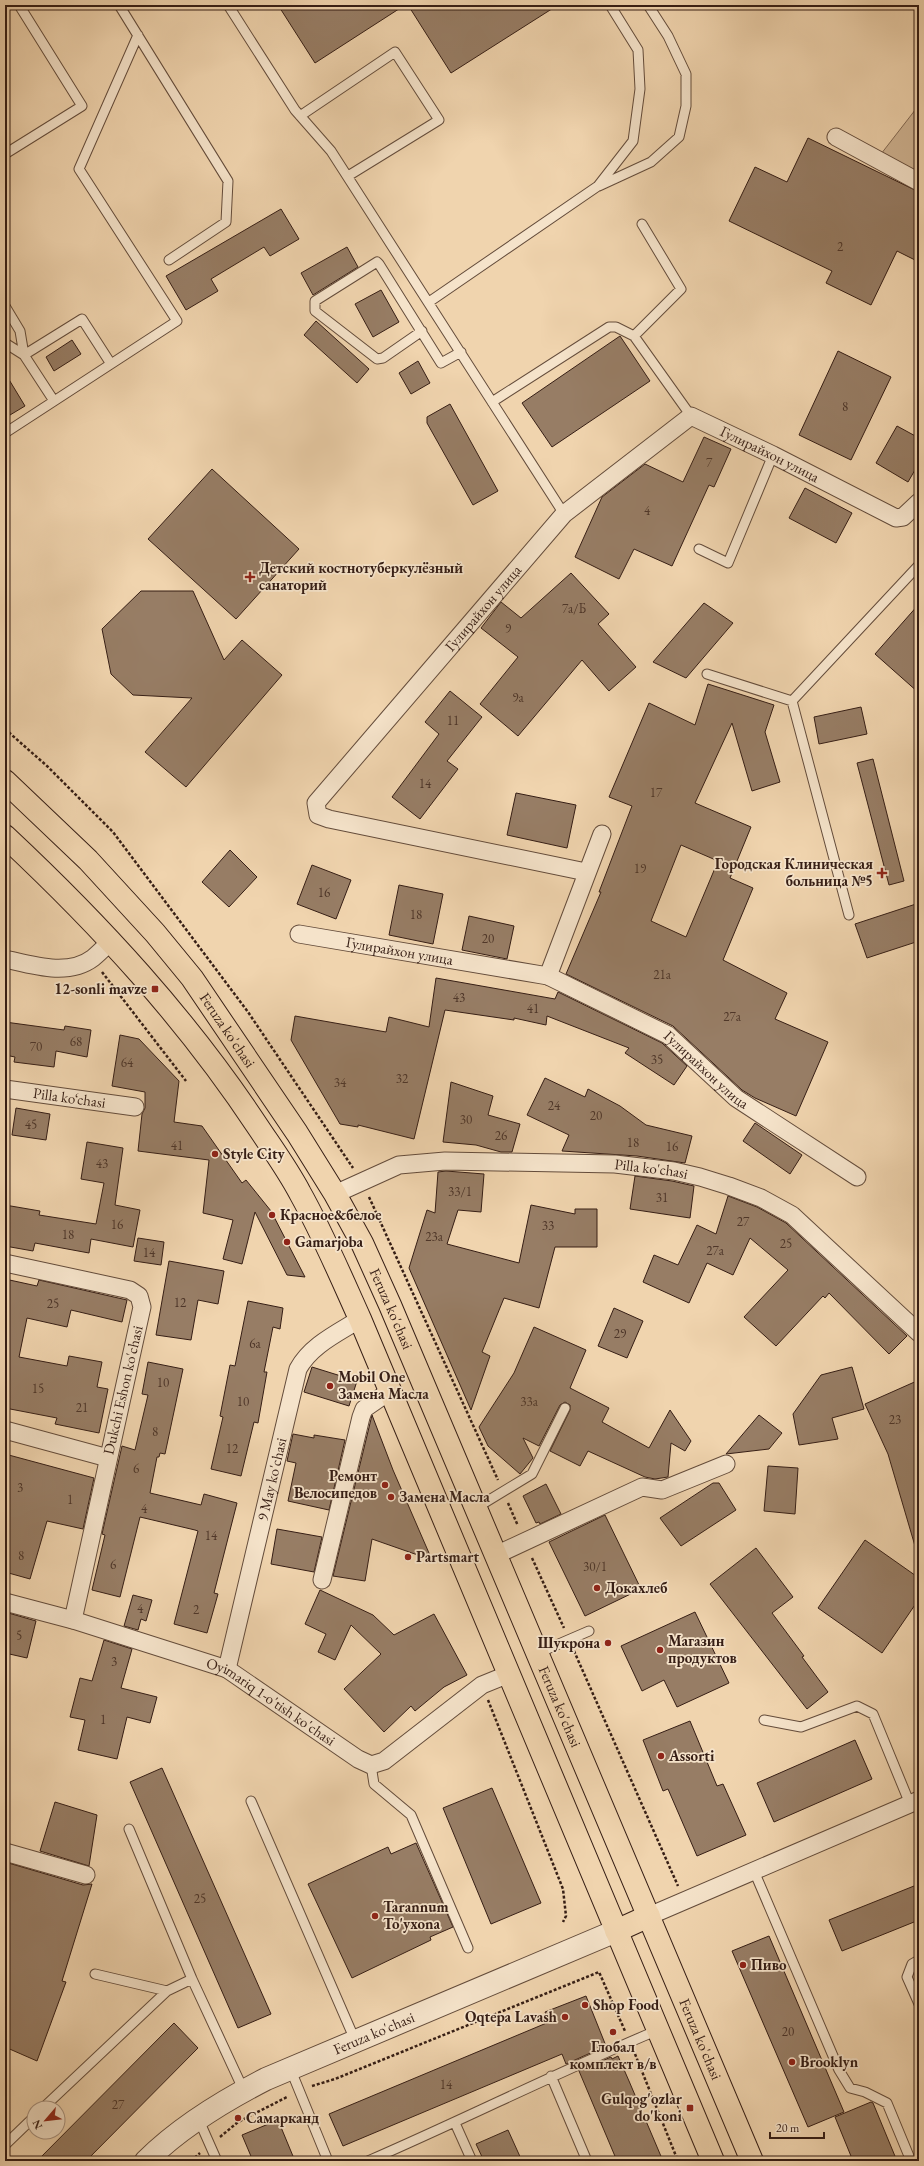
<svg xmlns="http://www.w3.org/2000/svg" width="924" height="2166" viewBox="0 0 924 2166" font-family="'EB Garamond',serif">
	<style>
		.green { fill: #d0b594; stroke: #836a54 }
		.building { fill: #977d65; stroke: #361e15; fill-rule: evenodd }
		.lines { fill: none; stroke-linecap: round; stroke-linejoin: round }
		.service-casing { stroke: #644c3b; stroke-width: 11 }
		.minor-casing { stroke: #644c3b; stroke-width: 19 }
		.tertiary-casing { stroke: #644c3b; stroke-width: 24 }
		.primary-casing { stroke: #361e15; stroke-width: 24 }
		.path { stroke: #361e15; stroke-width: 2.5; stroke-dasharray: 3 2; stroke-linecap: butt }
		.service { stroke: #f5e3ca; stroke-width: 9 }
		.minor { stroke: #f5e3ca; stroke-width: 17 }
		.tertiary { stroke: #f5e3ca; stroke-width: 22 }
		.primary { stroke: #f0d4ae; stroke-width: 22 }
		.poi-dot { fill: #8f2418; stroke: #f5e3ca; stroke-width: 1.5 }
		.labels { text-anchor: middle; stroke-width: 3.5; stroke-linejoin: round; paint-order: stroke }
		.number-label { font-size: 13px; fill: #4e3629 }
		.street-label { font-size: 15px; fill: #361e15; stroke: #f5e3ca }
		.poi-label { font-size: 15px; font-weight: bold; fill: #361e15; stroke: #f5e3ca; text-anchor: start }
	</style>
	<rect width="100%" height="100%" fill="#f0d4ae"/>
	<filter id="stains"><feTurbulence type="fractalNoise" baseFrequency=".005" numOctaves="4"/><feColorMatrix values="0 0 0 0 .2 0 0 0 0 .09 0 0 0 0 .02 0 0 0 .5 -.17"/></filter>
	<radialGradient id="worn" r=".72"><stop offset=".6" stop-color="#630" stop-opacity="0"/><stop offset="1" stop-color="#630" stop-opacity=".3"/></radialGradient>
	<path class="green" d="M919,105V173L881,154Z"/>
	<path class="building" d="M278,5H405L315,63Z
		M408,5H558L451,73Z
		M808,138L919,192V262L897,251L871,305L826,283L832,271L729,221L755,167L787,182Z
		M281,209L299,239L270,256L264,247L211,279L218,291L186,310L166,276Z
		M347,247L358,267L313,295L301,273Z
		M381,290L399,322L373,337L355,304Z
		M316,321L369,369L357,383L304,335Z
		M620,336L650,381L552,447L522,403Z
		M72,340L81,354L54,371L46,357Z
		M838,351L891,377L851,460L799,435Z
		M418,361L430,383L411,394L399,373Z
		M5,373L25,406L5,418Z
		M450,404L498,491L473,505L427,423V417Z
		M897,426L919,438V463L908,482L876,463Z
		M704,437L731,449L714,487L709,485L672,566L634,549L619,579L575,557L602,497L645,464L683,482Z
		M212,469L299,549L236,619L148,539Z
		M805,488L852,513L836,543L789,518Z
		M571,573L609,614L598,624L636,667L609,691L582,660L518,736L480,704L518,657L481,628L501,602L521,618Z
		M141,591H193L224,660L242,640L282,675L186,787L145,752L192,698L133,695L111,674L102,629Z
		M704,603L733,623L686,678L653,662Z
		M919,604V693L875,654Z
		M708,684L774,705L765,732L780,782L752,791L732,723L695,803L751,827L730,878L753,888L723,960L787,993L775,1019L828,1042L796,1116L755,1098L742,1090L673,1026L566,974L601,892H599L632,806L609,797L649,703L695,725ZM681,845L718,861L686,937L651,921Z
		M450,691L482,717L447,761L458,769L420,819L392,797L439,734L425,722Z
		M861,707L867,734L819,744L814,717Z
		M873,759L904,881L889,885L857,763Z
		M516,793L576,805L567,848L507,835Z
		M230,850L257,877L229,907L202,882Z
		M312,865L351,880L336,919L297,904Z
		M399,885L443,894L433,944L389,935Z
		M919,903V941L867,958L855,924Z
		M469,916L514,926L507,959L462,950Z
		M436,978L555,999L558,992L662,1043L687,1066L674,1085L625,1053L629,1048L547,1016L546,1025L514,1018V1020L445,1010L414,1139L358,1125V1127L340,1124L291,1040L295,1016L386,1032L389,1017L429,1027Z
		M5,1022L64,1030L65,1026L91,1030L87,1057L56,1051L54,1067L14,1062L15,1057L5,1055Z
		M120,1035L139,1039L179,1081L174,1122L202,1126L242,1183L246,1180L271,1211L305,1277L287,1275L255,1212L242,1264L223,1259L233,1220L203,1213L209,1160L138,1151L142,1114L145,1108V1092L112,1086Z
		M545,1078L585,1097L588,1089L620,1106L646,1125L692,1136L685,1163L637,1156L562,1151L569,1135L527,1115Z
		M451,1082L493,1096L488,1115L520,1124L512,1152H501L476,1145L443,1142Z
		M16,1108L50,1114L46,1140L12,1135Z
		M755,1123L802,1155L790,1174L743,1141Z
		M87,1142L123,1148L115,1205L140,1210L133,1247L91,1239L89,1253L35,1243L33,1251L5,1246V1205L40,1211L39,1215L96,1224L104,1183L81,1179Z
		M446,1171L484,1174L481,1212L458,1210L447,1244L519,1263L531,1205L575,1214V1209H597V1247H555L539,1308L504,1298L482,1352L490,1356L471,1410L409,1268L427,1210L435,1213L438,1172Z
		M635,1176L672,1181L694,1186L690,1218L630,1209Z
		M728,1196L757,1207L786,1223L907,1336L889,1354L829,1293L825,1298L823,1296L776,1346L744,1317L788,1270L750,1238L733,1275L707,1263L689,1303L643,1282L654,1255L678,1265L697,1225L716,1234Z
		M138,1238L164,1242L161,1265L134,1261Z
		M169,1261L224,1271L218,1304L198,1300L191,1340L156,1335Z
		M5,1279L37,1286L39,1280L127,1300L122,1322L71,1310L67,1327L27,1318L19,1357L67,1366L69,1356L102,1362L97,1387L108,1389L99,1433L55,1424L57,1418L5,1408Z
		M248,1301L283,1308L280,1329L273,1327L264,1372H267L258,1423L254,1422L241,1476L211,1469L223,1417L220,1416L230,1365L235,1366Z
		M614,1308L643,1321L627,1358L598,1346Z
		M534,1327L586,1350L570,1388L609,1408L602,1422L649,1448L670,1410L691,1441L685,1451L671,1443L668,1477L655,1479L645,1477L588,1451L580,1466L550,1451L570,1410V1405L565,1402L560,1405L539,1446L523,1438L533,1458L520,1474L488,1446L479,1427L514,1373Z
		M148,1362L183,1369L165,1454L160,1453L159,1457H157L150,1493L201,1505L204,1494L237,1503L214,1593L218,1594L207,1633L174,1624L198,1531L195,1530L140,1517L120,1597L92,1590L105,1535L102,1534L122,1446L135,1450L148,1395L142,1394Z
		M312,1367L357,1381L349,1406L304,1392Z
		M852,1367L864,1409L832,1418L838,1439L799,1445L793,1414L821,1375Z
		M919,1380V1546H915L888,1454L865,1404Z
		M372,1415L393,1470L432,1560L372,1539L365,1581L333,1576Z
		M759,1415L782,1433L769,1449L726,1454Z
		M293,1434L314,1438V1435L345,1440L329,1510L288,1501L296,1463L287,1461Z
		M5,1454L94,1478L83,1529L47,1521L30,1579L5,1572Z
		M768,1466L798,1468L795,1514L764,1511Z
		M713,1483H719L736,1510L681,1546L660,1518Z
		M546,1484L561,1514L540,1524L539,1522L536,1523L523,1496Z
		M605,1515L641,1589L585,1616L549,1542Z
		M277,1529L322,1537L314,1572L271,1564Z
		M865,1540L919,1578V1599L882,1653L818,1608Z
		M756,1548L793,1597L772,1613L804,1656L802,1657L828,1692L807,1709L710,1584Z
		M320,1590L373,1615L394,1635L434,1614L467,1675L444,1687L415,1711L411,1706L384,1732L344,1689L381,1654L351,1625L335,1660L318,1652L326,1634L305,1624Z
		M133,1595L152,1600L146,1621L141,1619L138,1630L124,1626Z
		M5,1612L36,1621L27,1658L5,1653Z
		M695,1612L729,1683L677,1707L664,1680L642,1691L621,1646Z
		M104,1640L132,1649L121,1688L157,1697L150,1723L127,1717L117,1759L78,1750L85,1720L70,1717L80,1678L92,1681Z
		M690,1721L717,1786L723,1784L746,1835L697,1856L668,1789L663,1791L643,1740Z
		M855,1740L872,1779L774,1822L757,1783Z
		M162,1768L271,2014L238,2028L130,1782Z
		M492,1788L541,1903L491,1924L443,1808Z
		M55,1802L97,1815L89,1866L40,1851Z
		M416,1843L453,1927L430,1937L431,1940L352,1978L308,1884L388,1847L391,1854Z
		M5,1862L83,1885L92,1884L62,1981L66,1982L37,2061L5,2047Z
		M919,1884V1920L842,1951L829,1920Z
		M769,1936L844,2112L808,2127L732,1951Z
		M586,1996L606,2046L566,2064L562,2054L343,2146L329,2114L549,2022L545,2012Z
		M174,2023L198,2048L86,2161H37Z
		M618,2056L629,2081L663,2161H617L579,2071L611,2057L612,2059Z
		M871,2102L873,2103L897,2161H853L835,2117Z
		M278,2120L295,2161H253L242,2135Z
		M508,2130L522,2161H484L476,2144Z"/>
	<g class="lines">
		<defs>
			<path id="service" d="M119,5L228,181L226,222L169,260
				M228,5L295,110L331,151L564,514
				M300,116L395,52L439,120L348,176
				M5,154L82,106L19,5
				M599,186L651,162L679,137L686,106V74L668,36L648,5
				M642,224L681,289L634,336L691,416
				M429,302L598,186L633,141L640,89L638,50L610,5
				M5,306L20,331L24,355L5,343
				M422,331L383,358L377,359L315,311V301L377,262L379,264L441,363L461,352
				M54,401L24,355L82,319L111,364
				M492,402L609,327H616L634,336
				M5,433L177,321L79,169L138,35
				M699,549L728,563L773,455
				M707,674L792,701
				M849,915L792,701L919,565
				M476,1508L532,1474L565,1408
				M538,1653L589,1631
				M764,1720L801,1727L857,1706L873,1714L910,1804
				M371,1765L374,1784L411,1815L468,1948
				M251,1801L355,2040
				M129,1829L192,1979L244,2091
				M754,1871L839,2070L850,2088L865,2092L887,2103L911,2161
				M919,1960L912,1964L907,1977L919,2004
				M95,1974L167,1991
				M290,2068L328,2161
				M551,2076L587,2161
				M43,2108L167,1991L192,1979
				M198,2118L217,2161
				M455,2123L472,2161
				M5,2145L34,2117
				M368,2161C465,2119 560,2071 658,2030"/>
			<g id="minor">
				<path d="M836,137L919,182"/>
				<path id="s1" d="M586,872L329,819L318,815L316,803L564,514L691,416L773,455L896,518L903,517L919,502"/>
				<path id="s2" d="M299,934L548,976L668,1035L736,1098L857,1177"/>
				<path d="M5,959C32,965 68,977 93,958C99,953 105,947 111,941"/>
				<path d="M548,976L602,834"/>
				<path id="s3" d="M5,1089L135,1107"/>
				<path id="s4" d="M335,1194L399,1165L445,1161L615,1164L674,1171L700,1177L729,1186L761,1198L792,1215L919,1333"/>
				<path d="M5,1263L130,1290L139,1296L142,1307L73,1620"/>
				<path d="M5,1430L108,1458"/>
				<path d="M496,1555L642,1487L662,1490L726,1464"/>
				<path d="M322,1580L361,1417L364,1409L390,1391"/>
				<path id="s5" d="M5,1602L73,1620L227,1669L358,1759L371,1765L384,1761L482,1685L509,1674"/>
				<path id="s6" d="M227,1669L298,1369C311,1345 338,1333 360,1319"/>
				<path d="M5,1852L86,1875"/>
				<path d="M649,1916L919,1800"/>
			</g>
			<g id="tertiary">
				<path id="s7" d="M146,2161C180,2127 223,2101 266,2079L616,1931"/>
			</g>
			<g id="primary">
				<path id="s8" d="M5,781L88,860L155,933L192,978L297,1133L335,1194L362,1243L390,1305L752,2161"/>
				<path d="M5,836C100,925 186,1018 258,1127C272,1148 288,1170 300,1193C323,1234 341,1277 360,1319L713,2161"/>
				<path d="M616,1931L649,1916"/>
			</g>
		</defs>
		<use href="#service" class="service-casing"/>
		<use href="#minor" class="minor-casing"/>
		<use href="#tertiary" class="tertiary-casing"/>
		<use href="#primary" class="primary-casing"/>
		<path class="path" d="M5,729L47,766L113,832L248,1012L353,1168
			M102,972L186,1081
			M369,1197L498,1480
			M508,1503L518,1526
			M532,1558L564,1628
			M574,1651L678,1886
			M488,1700L563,1889L566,1916L563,1922
			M635,2054L678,2161
			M312,2086L335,2079L599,1972L625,2031
			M220,2137L238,2122L287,2097
			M191,2161L200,2153"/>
		<use href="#service" class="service"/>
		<use href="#minor" class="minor"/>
		<use href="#tertiary" class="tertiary"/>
		<use href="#primary" class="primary"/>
	</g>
	<g class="poi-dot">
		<path d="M248 571h4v4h4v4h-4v4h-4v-4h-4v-4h4z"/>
		<path d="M880 867h4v4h4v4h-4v4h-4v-4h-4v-4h4z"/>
		<rect x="151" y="985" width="8" height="8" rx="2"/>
		<circle cx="215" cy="1154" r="4"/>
		<circle cx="272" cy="1215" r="4"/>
		<circle cx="287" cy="1242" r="4"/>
		<circle cx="330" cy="1386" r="4"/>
		<circle cx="385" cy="1485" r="4"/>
		<circle cx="391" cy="1497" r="4"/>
		<circle cx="408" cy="1557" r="4"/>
		<circle cx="597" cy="1588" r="4"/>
		<circle cx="608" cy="1643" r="4"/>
		<circle cx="660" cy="1650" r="4"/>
		<circle cx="661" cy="1756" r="4"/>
		<circle cx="375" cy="1916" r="4"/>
		<circle cx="743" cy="1965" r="4"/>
		<circle cx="585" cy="2005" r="4"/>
		<circle cx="565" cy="2017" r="4"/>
		<circle cx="613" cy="2032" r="4"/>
		<circle cx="792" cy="2062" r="4"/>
		<rect x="686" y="2104" width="8" height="8" rx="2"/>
		<circle cx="238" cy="2118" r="4"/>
	</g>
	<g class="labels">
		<g class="number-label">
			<text x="840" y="251">2</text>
			<text x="845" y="411">8</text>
			<text x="709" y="467">7</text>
			<text x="647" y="515">4</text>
			<text x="574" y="613">7а/Б</text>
			<text x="508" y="633">9</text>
			<text x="518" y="702">9a</text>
			<text x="453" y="725">11</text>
			<text x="425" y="788">14</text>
			<text x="656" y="797">17</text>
			<text x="640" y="873">19</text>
			<text x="324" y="897">16</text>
			<text x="416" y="919">18</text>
			<text x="488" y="943">20</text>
			<text x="662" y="979">21а</text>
			<text x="459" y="1002">43</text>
			<text x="533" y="1013">41</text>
			<text x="732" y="1021">27а</text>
			<text x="76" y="1046">68</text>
			<text x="36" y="1051">70</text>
			<text x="657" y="1064">35</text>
			<text x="127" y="1067">64</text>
			<text x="402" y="1083">32</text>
			<text x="340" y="1087">34</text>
			<text x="554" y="1110">24</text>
			<text x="596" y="1120">20</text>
			<text x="466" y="1124">30</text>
			<text x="31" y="1129">45</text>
			<text x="501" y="1140">26</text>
			<text x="633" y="1147">18</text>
			<text x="177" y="1150">41</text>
			<text x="672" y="1151">16</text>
			<text x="102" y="1168">43</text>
			<text x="460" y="1196">33/1</text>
			<text x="662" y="1202">31</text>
			<text x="743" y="1226">27</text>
			<text x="117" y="1229">16</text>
			<text x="548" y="1230">33</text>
			<text x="68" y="1239">18</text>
			<text x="434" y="1241">23a</text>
			<text x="786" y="1248">25</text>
			<text x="715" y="1255">27а</text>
			<text x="149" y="1257">14</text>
			<text x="180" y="1307">12</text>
			<text x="53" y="1308">25</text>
			<text x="620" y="1338">29</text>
			<text x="255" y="1348">6a</text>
			<text x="163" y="1387">10</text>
			<text x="38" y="1393">15</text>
			<text x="243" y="1406">10</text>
			<text x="529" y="1406">33a</text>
			<text x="82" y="1412">21</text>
			<text x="895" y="1424">23</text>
			<text x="155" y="1436">8</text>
			<text x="232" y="1453">12</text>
			<text x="136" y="1473">6</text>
			<text x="20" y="1492">3</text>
			<text x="70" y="1504">1</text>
			<text x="144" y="1513">4</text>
			<text x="211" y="1540">14</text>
			<text x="21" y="1560">8</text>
			<text x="113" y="1569">6</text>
			<text x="595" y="1571">30/1</text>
			<text x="140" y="1613">4</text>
			<text x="196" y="1614">2</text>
			<text x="19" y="1640">5</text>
			<text x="114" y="1666">3</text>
			<text x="103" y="1724">1</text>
			<text x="200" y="1903">25</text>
			<text x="788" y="2036">20</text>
			<text x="446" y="2089">14</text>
			<text x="118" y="2109">27</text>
		</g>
		<g class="street-label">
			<text dy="5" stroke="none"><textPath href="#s1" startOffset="915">Гулирайхон улица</textPath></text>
			<text dy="5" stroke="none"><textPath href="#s1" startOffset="543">Гулирайхон улица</textPath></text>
			<text dy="5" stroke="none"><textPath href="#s2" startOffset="102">Гулирайхон улица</textPath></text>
			<text dy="5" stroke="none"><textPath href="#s8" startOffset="335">Feruza ko'chasi</textPath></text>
			<text dy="5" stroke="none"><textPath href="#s2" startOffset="438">Гулирайхон улица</textPath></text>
			<text dy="5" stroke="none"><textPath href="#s3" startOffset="65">Pilla ko‘chasi</textPath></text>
			<text dy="5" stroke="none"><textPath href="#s4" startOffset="323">Pilla ko'chasi</textPath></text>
			<text dy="5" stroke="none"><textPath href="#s8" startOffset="659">Feruza ko'chasi</textPath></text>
			<text transform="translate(123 1390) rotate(-77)" y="5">Dukchi Eshon ko'chasi</text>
			<text dy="5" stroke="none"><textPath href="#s6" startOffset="195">9 May ko'chasi</textPath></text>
			<text dy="5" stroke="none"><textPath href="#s5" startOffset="286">Oyimariq 1-o'tish ko'chasi</textPath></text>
			<text dy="5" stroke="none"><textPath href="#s8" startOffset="1091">Feruza ko'chasi</textPath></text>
			<text dy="5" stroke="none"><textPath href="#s7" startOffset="263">Feruza ko'chasi</textPath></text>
			<text dy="5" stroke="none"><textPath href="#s8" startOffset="1452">Feruza ko'chasi</textPath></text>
		</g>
		<g class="poi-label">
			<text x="259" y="573">Детский костнотуберкулёзный<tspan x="259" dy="17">санаторий</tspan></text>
			<text x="873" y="869" text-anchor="end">Городская Клиническая<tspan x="873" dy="17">больница №5</tspan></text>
			<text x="147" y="994" text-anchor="end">12-sonli mavze</text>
			<text x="223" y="1159">Style City</text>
			<text x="280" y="1220">Красное&amp;белое</text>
			<text x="295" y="1247">Gamarjoba</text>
			<text x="338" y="1382">Mobil One<tspan x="338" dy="17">Замена Масла</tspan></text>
			<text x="377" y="1481" text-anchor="end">Ремонт<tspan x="377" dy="17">Велосипедов</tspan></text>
			<text x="399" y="1502">Замена Масла</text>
			<text x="416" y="1562">Partsmart</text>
			<text x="605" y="1593">Докахлеб</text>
			<text x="668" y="1646">Магазин<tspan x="668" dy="17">продуктов</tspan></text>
			<text x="600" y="1648" text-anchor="end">Шукрона</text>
			<text x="669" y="1761">Assorti</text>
			<text x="383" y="1912">Tarannum<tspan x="383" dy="17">To'yxona</tspan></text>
			<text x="751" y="1970">Пиво</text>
			<text x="593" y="2010">Shop Food</text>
			<text x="557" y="2022" text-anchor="end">Oqtepa Lavash</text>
			<text x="613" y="2052" text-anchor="middle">Глобал<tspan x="613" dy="17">комплект в/в</tspan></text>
			<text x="800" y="2067">Brooklyn</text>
			<text x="682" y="2104" text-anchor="end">Gulqog'ozlar<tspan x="682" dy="17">do'koni</tspan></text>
			<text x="246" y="2123">Самарканд</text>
		</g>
	</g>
	<rect width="924" height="2166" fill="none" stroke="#f0d4ae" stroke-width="20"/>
	<rect x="6" y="6" width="912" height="2154" fill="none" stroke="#361e15" stroke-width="2"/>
	<rect x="10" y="10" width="904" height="2146" fill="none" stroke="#361e15"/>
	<g transform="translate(46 2120) rotate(242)"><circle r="19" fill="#f5e3ca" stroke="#a99482"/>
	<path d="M0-3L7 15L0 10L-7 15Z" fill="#8f2418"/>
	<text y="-6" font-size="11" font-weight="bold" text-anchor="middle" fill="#361e15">N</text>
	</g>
	<path d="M770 2132v6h54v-6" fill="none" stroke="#361e15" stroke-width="2"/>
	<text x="776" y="2132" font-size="12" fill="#361e15" stroke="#f5e3ca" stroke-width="3" paint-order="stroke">20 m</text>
	<rect width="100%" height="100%" filter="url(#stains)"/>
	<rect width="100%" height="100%" fill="url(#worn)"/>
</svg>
